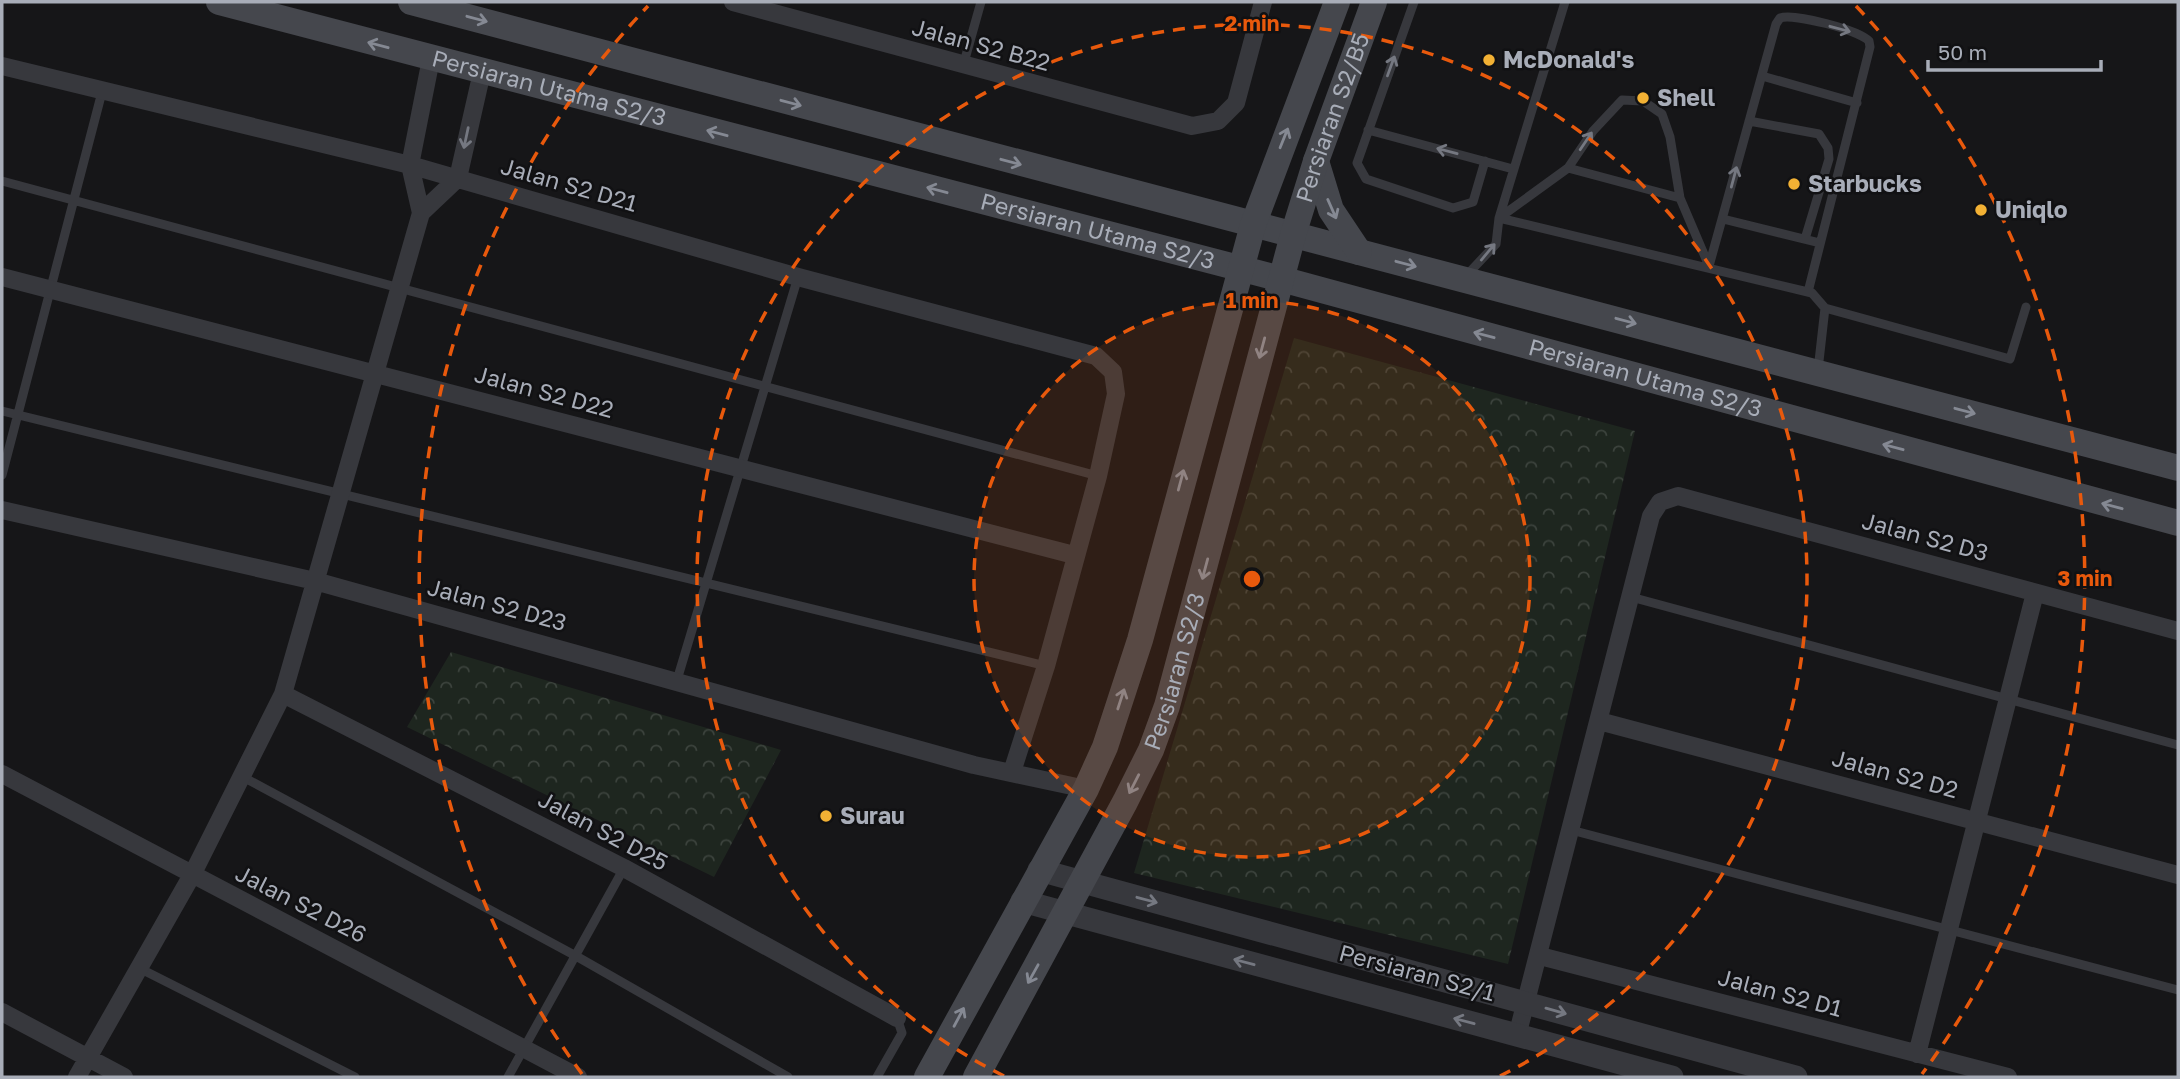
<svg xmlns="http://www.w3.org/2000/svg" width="2180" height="1079" viewBox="0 0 2180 1079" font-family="'Golos Text',sans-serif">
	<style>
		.forest { fill: url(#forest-crowns) }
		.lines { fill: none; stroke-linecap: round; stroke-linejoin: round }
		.service { stroke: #37383d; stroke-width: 9 }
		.minor { stroke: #37383d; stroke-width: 18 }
		.tertiary { stroke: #37383d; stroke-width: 23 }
		.secondary { stroke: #45474d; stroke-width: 26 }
		.oneway { stroke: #858993 }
		.oneway2 { stroke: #757881 }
		.ring { fill: none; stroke: #e8590c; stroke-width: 3.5; stroke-dasharray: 12 9 }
		.poi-dot { fill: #f2b134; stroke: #111113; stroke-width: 2.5 }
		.labels { text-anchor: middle; stroke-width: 5; stroke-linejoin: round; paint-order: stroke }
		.street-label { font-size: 23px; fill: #a8adb8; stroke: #111113 }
		.poi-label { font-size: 23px; font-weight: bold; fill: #a8adb8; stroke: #111113; text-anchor: start }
		.centre { fill: #e8590c; stroke: #111113; stroke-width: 3.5 }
		.ring-label { font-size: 21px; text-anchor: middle; font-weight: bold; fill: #e8590c; stroke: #111113; stroke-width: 5; stroke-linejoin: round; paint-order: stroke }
	</style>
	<defs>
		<pattern id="forest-crowns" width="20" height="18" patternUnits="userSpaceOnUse" patternTransform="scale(1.75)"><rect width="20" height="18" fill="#1e261f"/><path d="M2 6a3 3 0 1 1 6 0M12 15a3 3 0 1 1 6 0" fill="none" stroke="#3c433d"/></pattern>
	</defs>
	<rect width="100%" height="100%" fill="#161618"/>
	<path class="forest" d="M1294,338L1635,431L1508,964L1134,873Z
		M451,652L781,750L714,877L407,727Z"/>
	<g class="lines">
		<path class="service" d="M1414,2L1357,163L1366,179L1453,208L1473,202L1485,161
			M963,66L981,2
			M1762,76L1857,103
			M1749,121L1819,134L1828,148L1829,159L1805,239
			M1368,130L1513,169
			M1568,168L1680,198
			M2,181L1098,476
			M1499,218L1812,293L1825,308L1818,370
			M1499,218L1568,168L1593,131L1622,100L1643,101L1662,114L1670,137L1680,198L1709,266
			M1723,219L1820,243
			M1709,266L1776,24L1780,18C1794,13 1859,30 1869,41L1870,47L1808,292
			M1466,276L1496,244L1499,218L1565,2
			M1825,308L2010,359L2026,307
			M2,411L1046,666
			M2,475L102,92
			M1631,597L2178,745
			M677,680L798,277
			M243,777L576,956L788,1077
			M1571,830L2178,990
			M139,968L355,1077
			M508,1077L624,868
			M877,1077L902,1033L897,1018"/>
		<path class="minor" d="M733,2L1192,126L1218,121L1236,103L1263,2
			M2,66L410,165L798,277L1096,356L1113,372L1116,394L1098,476L1046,666L1012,772
			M421,213L458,178L482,72
			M2,277L1074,555
			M2,510L315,581L974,765L1086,789
			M283,694L624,868L897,1018
			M1599,721L2178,875
			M2,774L578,1077
			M1540,956L2008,1077
			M2,1012L124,1077
			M1517,1036L1651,516L1660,502L1678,496L2178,631
			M1917,1054L2035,593
			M77,1077L192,875L283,694L421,213L410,165L431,59"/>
		<path class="tertiary" d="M1039,870L1796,1077
			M1022,901L1672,1077"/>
		<g class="secondary">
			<path id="s1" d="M219,2L1281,279L2178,523"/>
			<path d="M411,2L2178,468"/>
			<path d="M1316,161L1331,210L1359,252"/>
			<path d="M927,1077L1086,789L1105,747L1140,640L1253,225L1337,2"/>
			<path id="s2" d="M976,1077L1125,802L1151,750L1167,706L1293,235L1316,161L1374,2"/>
		</g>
	</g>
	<defs><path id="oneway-shaft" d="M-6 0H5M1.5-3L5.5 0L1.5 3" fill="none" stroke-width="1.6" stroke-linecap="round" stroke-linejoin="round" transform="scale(1.75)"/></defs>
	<g class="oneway">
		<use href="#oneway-shaft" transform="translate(477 19) rotate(15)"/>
		<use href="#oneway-shaft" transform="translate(378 45) rotate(-165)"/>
		<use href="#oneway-shaft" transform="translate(791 103) rotate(15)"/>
		<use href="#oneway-shaft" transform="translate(717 133) rotate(-165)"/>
		<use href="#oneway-shaft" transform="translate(1284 138) rotate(-68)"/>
		<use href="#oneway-shaft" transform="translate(1011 162) rotate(15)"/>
		<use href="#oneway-shaft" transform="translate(937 190) rotate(-165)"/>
		<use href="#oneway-shaft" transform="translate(1332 209) rotate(66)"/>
		<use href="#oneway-shaft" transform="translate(1406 264) rotate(15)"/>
		<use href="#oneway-shaft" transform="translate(1626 321) rotate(15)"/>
		<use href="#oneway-shaft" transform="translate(1484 335) rotate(-165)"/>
		<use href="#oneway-shaft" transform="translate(1262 348) rotate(105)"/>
		<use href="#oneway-shaft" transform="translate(1965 411) rotate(15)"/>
		<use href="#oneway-shaft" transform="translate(1893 447) rotate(-165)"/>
		<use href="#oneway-shaft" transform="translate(1181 480) rotate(-75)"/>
		<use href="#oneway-shaft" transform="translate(2112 506) rotate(-165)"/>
		<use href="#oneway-shaft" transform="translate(1205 569) rotate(105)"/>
		<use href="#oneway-shaft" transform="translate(1121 699) rotate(-72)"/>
		<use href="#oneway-shaft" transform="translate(1134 784) rotate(117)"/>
		<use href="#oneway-shaft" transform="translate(1033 974) rotate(119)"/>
		<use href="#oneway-shaft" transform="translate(959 1017) rotate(-62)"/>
	</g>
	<g class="oneway2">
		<use href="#oneway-shaft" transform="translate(1840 29) rotate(15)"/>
		<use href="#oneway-shaft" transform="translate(1391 66) rotate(-70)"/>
		<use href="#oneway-shaft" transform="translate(466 138) rotate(102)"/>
		<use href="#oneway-shaft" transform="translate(1586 141) rotate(-56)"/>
		<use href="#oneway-shaft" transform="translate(1447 151) rotate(-165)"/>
		<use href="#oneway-shaft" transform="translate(1734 177) rotate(-75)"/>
		<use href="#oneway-shaft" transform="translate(1488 252) rotate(-50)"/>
		<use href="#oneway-shaft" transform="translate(1147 900) rotate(15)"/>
		<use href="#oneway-shaft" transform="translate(1244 962) rotate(-165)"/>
		<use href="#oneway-shaft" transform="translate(1556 1011) rotate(16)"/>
		<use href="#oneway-shaft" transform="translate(1464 1021) rotate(-165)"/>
	</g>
	<circle cx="1252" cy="579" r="278" fill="#e8590c" fill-opacity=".12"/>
	<g class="ring">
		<circle cx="1252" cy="579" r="278"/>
		<path d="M1004 1076A555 555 0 1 1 1500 1076"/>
		<path d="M582 1074A833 833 0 0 1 648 6M1856 6A833 833 0 0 1 1922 1074"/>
	</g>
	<g class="poi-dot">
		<circle cx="1489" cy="60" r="7"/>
		<circle cx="1643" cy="98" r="7"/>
		<circle cx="1794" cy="184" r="7"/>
		<circle cx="1981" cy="210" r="7"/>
		<circle cx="826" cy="816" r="7"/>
	</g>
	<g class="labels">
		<g class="street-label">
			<text transform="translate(981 45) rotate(15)" y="8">Jalan S2 B22</text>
			<text dy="8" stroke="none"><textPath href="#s1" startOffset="341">Persiaran Utama S2/3</textPath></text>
			<text dy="8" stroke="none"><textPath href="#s2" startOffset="1029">Persiaran S2/B5</textPath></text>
			<text transform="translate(569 185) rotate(16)" y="8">Jalan S2 D21</text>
			<text dy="8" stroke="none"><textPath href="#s1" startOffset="908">Persiaran Utama S2/3</textPath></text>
			<text dy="8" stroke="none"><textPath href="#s1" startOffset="1475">Persiaran Utama S2/3</textPath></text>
			<text transform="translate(544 392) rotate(15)" y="8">Jalan S2 D22</text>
			<text transform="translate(1925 537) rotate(15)" y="8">Jalan S2 D3</text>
			<text transform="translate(497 605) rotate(15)" y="8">Jalan S2 D23</text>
			<text dy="8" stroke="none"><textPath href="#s2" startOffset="453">Persiaran S2/3</textPath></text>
			<text transform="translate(1895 774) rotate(15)" y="8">Jalan S2 D2</text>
			<text transform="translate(603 831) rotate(28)" y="8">Jalan S2 D25</text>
			<text transform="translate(301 904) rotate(27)" y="8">Jalan S2 D26</text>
			<text transform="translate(1417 973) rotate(15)" y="8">Persiaran S2/1</text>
			<text transform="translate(1780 993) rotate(15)" y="8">Jalan S2 D1</text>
		</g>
		<g class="poi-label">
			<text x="1503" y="68">McDonald's</text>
			<text x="1657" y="106">Shell</text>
			<text x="1808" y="192">Starbucks</text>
			<text x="1995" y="218">Uniqlo</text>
			<text x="840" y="824">Surau</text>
		</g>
	</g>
	<circle cx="1252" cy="579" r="10" class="centre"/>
	<g class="ring-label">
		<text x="1252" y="31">2 min</text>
		<text x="1252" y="308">1 min</text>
		<text x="2085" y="586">3 min</text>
	</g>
	<rect width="2180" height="1079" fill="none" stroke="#a8adb8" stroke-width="7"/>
	<path d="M1928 60v10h173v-10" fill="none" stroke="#a8adb8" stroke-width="3.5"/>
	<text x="1938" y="60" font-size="21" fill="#a8adb8" stroke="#111113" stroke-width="5" paint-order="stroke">50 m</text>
</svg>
